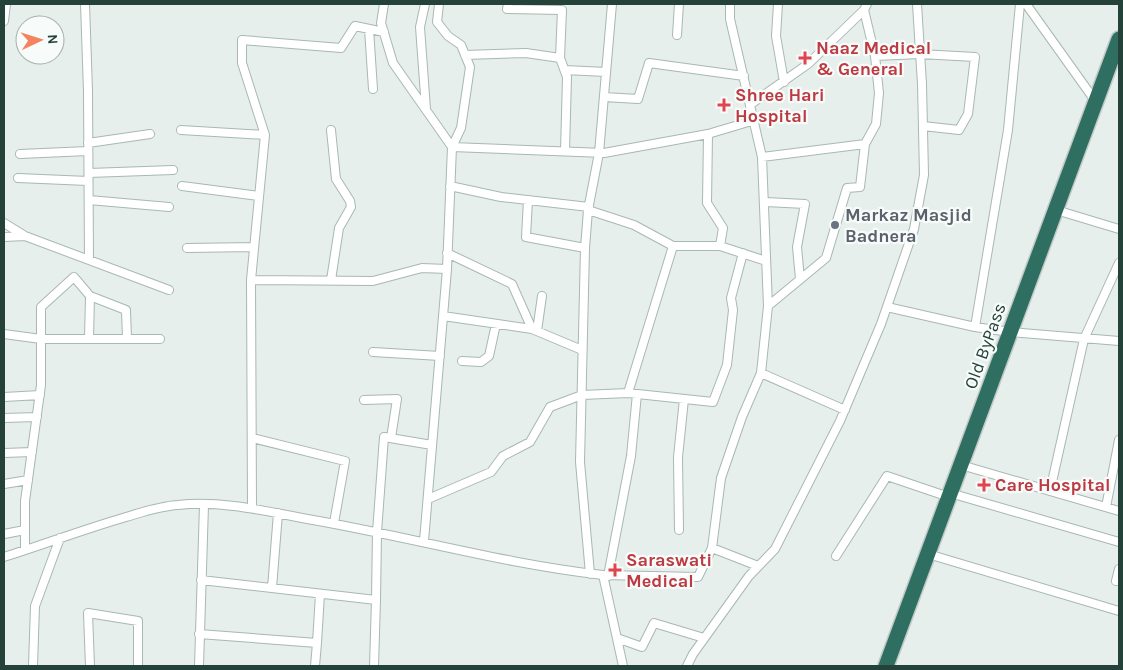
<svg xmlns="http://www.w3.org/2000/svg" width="1123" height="670" viewBox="0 0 1123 670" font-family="Karla,sans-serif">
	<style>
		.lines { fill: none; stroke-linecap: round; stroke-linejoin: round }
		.street-casing { stroke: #a8b8b2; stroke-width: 10 }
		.highway-casing { stroke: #c2cac8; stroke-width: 18 }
		.street { stroke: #fff; stroke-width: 8 }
		.highway { stroke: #2f6f62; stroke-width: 15 }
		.health-dot { fill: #e0444e; stroke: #f7fbf9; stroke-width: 2 }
		.worship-dot { fill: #6b7280; stroke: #f7fbf9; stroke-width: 2 }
		.labels { text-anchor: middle; stroke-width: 4.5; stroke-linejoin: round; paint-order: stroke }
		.health-label { font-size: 18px; font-weight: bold; fill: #be3a42; stroke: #f7fbf9; text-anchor: start }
		.worship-label { font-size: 18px; font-weight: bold; fill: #5b616d; stroke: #f7fbf9; text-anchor: start }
		.street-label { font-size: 18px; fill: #24423a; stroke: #f7fbf9 }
	</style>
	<rect width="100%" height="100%" fill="#e6efeb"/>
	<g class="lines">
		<defs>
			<path id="street" d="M85,4L88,91L89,259
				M384,4L381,23L393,63L452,147L447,269L424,541
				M425,4L420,27L426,109
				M439,4L437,22L448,36L461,45L470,67L461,128L452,147L604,153L708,134L755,120
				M508,4L507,9L562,10L560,58L567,77L565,151
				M778,4L776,36L784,82
				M1026,4L1096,102
				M4,21L6,4
				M369,29L373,89
				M677,35L679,4
				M465,55L526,53L560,58
				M875,56L920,54L975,57L968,114L959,130L923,126
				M565,70L606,72
				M604,97L638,99L649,63L744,76
				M751,104L808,64L864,10
				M181,130L265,135
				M331,130L336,179L350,201L351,207L339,228L331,280
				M708,134L707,203L723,228L720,246L766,261
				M88,143L150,134
				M20,154L88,151
				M762,157L865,144
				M89,173L173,170
				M18,178L88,181
				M182,186L259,196
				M450,186L501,197L589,207
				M89,200L169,207
				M528,200L526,237L585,248
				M766,202L805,204L797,247L800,279
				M588,210L634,225L673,246
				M1056,210L1119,229
				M4,223L25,236L169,290
				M4,237L25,236
				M187,248L254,247
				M447,253L512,284L532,329L582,350
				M251,280L373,281L422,268L447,269
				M768,306L826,258L847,188L860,187L865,144L876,124L879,93L875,56L864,10L867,4
				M887,307L975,327L1010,332L1119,341
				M443,316L532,329
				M975,327L1008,130L1020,4
				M537,331L542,296
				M4,334L41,339H160
				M89,339L90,296
				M373,352L440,356
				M462,361L481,362L489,356L496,324
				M761,373L845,410
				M628,393L673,246H720
				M4,397L40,395
				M364,400L397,399L391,438
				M4,418L37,417
				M252,438L345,461L334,523
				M4,453L32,452
				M961,465L1119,511
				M4,484L28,480
				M1050,491L1084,339L1119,263
				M950,493L1119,542
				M428,499L491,472L503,456L530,442L550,407L582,395L628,393L713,402L727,365L733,310L731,298L743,253
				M1106,507L1119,440
				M252,508L251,280L265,135L242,63V40L341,48L355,26L384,32
				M679,530L678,457L684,399
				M4,534L25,530
				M712,548L758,566
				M25,550V501L41,385V307L74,277L90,296L126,310L127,339
				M928,554L1119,611
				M836,556L887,476L949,497
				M4,557C45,544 85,529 126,517C143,512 160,506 178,505C223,500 269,512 313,520C410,537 505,564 603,575
				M590,574L580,462L585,248L588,210L599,153L612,4
				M608,576L631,456L637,394
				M201,580L376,600L374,666
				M1116,581L1119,569
				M272,588L278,513
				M376,600L377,532L384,437L432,445
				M199,634L317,643L315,666
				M617,638L642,647L654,623L704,638
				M317,643L320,594
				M33,666L35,606L60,538
				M90,666L88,613L138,621V666
				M199,666L204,505
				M623,666L603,575L698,577L712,548L721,478L742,417L761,373L768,306L762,157L730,19V4
				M687,666L693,654L749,576L775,549L840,421L881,324L914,229L924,175L922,84L917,4"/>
			<path id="highway" d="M886,666L1119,39"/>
		</defs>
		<use href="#street" class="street-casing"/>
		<use href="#highway" class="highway-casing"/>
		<use href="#street" class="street"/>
		<use href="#highway" class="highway"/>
	</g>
	<g class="health-dot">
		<path d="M802.5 50.5h5v5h5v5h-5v5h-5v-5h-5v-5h5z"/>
		<path d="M721.5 97.5h5v5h5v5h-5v5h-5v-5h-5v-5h5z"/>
		<path d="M981.5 477.5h5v5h5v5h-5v5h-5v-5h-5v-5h5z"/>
		<path d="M612.5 562.5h5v5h5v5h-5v5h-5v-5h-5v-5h5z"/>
	</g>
	<circle class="worship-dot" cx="835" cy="225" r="5"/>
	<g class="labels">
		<g class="health-label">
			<text x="816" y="54">Naaz Medical<tspan x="816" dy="21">&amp; General</tspan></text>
			<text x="735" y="101">Shree Hari<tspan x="735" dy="21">Hospital</tspan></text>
			<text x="995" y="491">Care Hospital</text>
			<text x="626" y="566">Saraswati<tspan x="626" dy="21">Medical</tspan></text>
		</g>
		<g class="worship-label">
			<text x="845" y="221">Markaz Masjid<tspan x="845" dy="21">Badnera</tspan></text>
		</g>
		<g class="street-label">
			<text transform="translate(985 346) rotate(-70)" y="6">Old ByPass</text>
		</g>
	</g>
	<rect width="1123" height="670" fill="none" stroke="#24423a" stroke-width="10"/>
	<g transform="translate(40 40) rotate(86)"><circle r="24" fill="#f7fbf9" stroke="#a3b1ad"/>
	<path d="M0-4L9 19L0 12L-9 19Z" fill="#f4845f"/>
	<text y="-8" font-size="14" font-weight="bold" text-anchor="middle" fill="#24423a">N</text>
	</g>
</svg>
